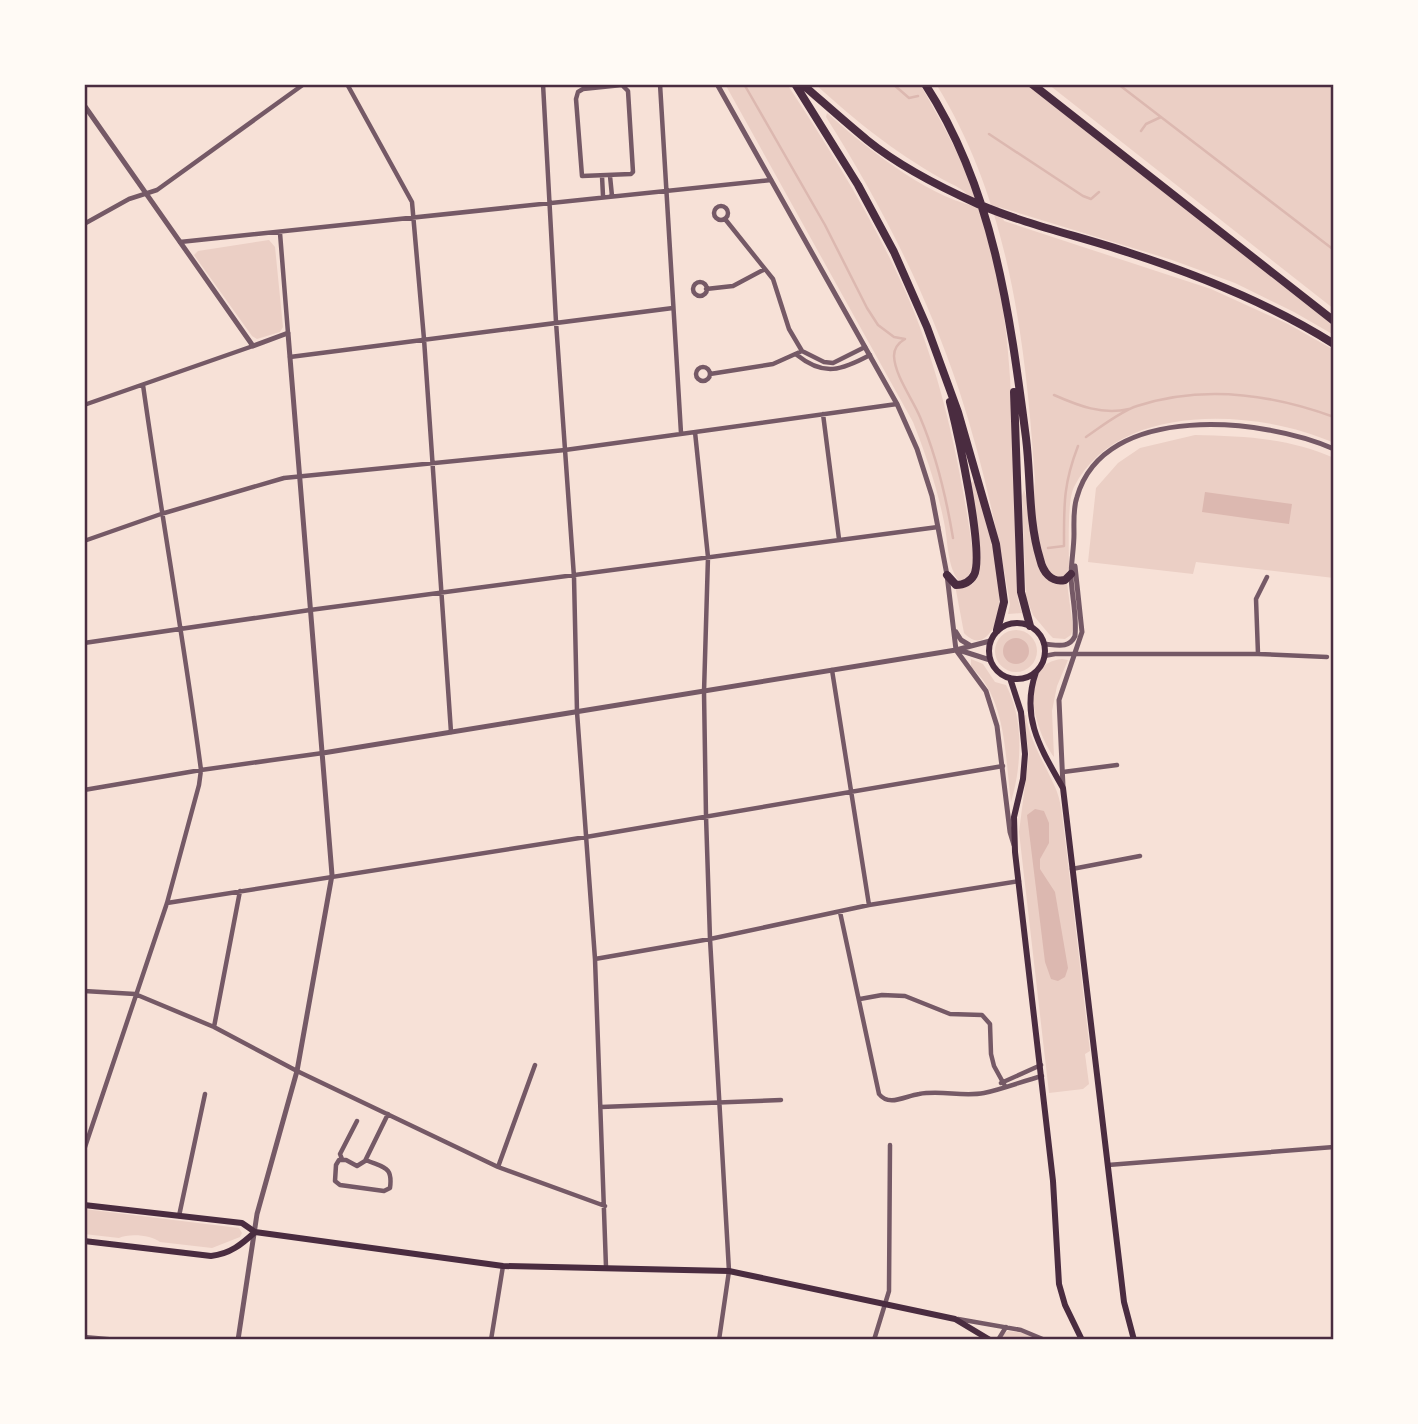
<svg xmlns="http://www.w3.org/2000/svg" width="1418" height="1424" viewBox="0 0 1418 1424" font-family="Figtree,sans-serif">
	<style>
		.green { fill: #ebcfc5 }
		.water { fill: #dcb8b0 }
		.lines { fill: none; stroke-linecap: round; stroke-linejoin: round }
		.stream { stroke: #dcb8b0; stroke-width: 2.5 }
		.minor { stroke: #755966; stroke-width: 4.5 }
		.tertiary { stroke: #755966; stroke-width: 5 }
		.secondary { stroke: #4a2c40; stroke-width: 6 }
		.motorway { stroke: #4a2c40; stroke-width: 8 }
		.neatline { fill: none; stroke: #4a2c40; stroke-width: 2.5 }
	</style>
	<rect width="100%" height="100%" fill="#f7e1d7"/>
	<path class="green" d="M725,84H787C833,154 877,225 910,302C944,383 962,474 974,560L973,570L964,580H958C947,565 948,540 944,522C937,487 926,455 913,422Z
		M815,84H920C943,125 968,168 982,214C1021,337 1010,472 1018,600L1022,613L1008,614L1010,604C998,532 982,460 959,390C927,294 880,202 826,117L827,113C864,146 925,195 974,206C966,188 958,188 942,179C893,151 857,122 815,84Z
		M936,84H1026L1334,326V335L1294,312L1235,283L1172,260L999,207L1004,221L1211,289L1288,324L1334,350V443C1259,409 1118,400 1074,487C1067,501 1069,549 1069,567L1066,575L1058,579C1039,572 1031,501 1035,482C1026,345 1010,203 936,84Z
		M1048,84H1334V309Z
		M269,240L275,247L283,327L280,332L257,339L252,336L194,255L198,251Z
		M1195,435C1243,436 1290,438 1334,458V578L1196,562L1193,574L1088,562L1096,488L1118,463L1140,448Z
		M973,481L976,483C985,515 1019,618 983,639C975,643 969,638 964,633L955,585L961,588L973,584C989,561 974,511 970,484Z
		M1024,489L1046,577L1067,583L1073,628L1071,635L1065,639L1053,638L1049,634L1033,615L1026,597L1022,496Z
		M995 651a21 21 0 1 1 42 0a21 21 0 1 1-42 0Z
		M971,659L983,664L995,682L1006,685C1024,719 1022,765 1011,802C1005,758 1007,698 971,667Z
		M1062,659L1068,660L1057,686L1052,711L1054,757C1036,733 1014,664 1062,659Z
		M1026,715C1030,742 1044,762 1055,787C1061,800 1062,815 1064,830L1090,1051L1085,1054L1089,1084L1083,1089L1049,1093L1019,832L1029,754L1023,716Z
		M84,1209L239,1228L242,1233L240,1237L212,1248L160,1242C152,1235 129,1233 119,1238L84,1234Z
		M1008,1331L1023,1333L1041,1340H1003L1001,1336Z"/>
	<path class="water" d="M1205,492L1292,504L1289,524L1202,512Z
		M1003 651a13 13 0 1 1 26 0a13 13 0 1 1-26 0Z
		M1035,809L1044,811L1049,823V843L1040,859V869L1055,892L1068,968L1065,977L1058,981L1051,979L1045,962L1027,815Z"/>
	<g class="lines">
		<path class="stream" d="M744,84L825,225L867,308L878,325L894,337L905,339
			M893,84L909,98L918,96
			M1118,84L1334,250
			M1141,131L1146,124L1161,117
			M989,134L1083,196L1091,199L1099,192
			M905,339C898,343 894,348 894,356C895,376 912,398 920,417C937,457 946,496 953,538
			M1054,395C1079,406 1102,415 1129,409
			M1086,437C1101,427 1119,412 1137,406C1202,385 1271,394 1334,417
			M1048,548L1064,546C1064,505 1063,485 1078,446"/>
		<path class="minor" d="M347,84L412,202L424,339L451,732
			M543,84L556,322L574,577L577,712L595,959L606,1267
			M660,84L681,433
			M622,85L628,91L633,172L631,174L582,176L576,99L578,92L583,89Z
			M602,176L603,196
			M610,176L612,196
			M714 213a7 7 0 1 1 14 0a7 7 0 1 1-14 0Z
			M725,219L773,279L789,329L802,351L824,362L833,363L865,347
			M84,224L129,199L157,190L304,84
			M280,233L288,333
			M180,242L771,180
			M693 289a7 7 0 1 1 14 0a7 7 0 1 1-14 0Z
			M706,289L733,286L765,269
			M797,355C824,377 842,370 870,355
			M290,357L673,308
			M696 374a7 7 0 1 1 14 0a7 7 0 1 1-14 0Z
			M710,374L773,364L802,351
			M84,405L253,346
			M823,414L839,539
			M695,432L708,557L704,692L706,816L710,939L729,1271L719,1340
			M84,541L161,514L284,478L565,450L897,404
			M84,643L310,610L938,527
			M1258,654L1256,599L1267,577
			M1044,656L1055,654H1258L1327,657
			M832,670L869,905
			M1063,772L1117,765
			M84,790L201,770L323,753
			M1072,869L1140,856
			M167,903L586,837L1003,766
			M840,912L879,1094C889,1107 905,1096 919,1094C941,1090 963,1097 984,1093C1003,1089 1023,1081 1042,1076
			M595,959L710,939L869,905L1019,881
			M84,991L135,994L214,1027L297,1071L498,1167L605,1206
			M860,999L882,995L905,996L950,1014L982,1015L990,1024L991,1054L994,1066L1005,1086
			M214,1027L240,891
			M1001,1083L1041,1065
			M601,1107L781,1100
			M84,1150L167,903L199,785L201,770C184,641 161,513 143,385
			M342,1159L340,1154L357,1121
			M366,1160C384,1168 393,1166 390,1188L384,1191L340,1185L335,1181L336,1165L339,1160H346L357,1166L365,1161L388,1114
			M1108,1165L1334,1147
			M498,1167L535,1065
			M179,1216L205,1094
			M958,1319L1021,1330L1045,1340
			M84,1337L118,1340
			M491,1340L503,1266
			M874,1340L889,1291L890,1145
			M998,1340L1006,1327"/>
		<path class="tertiary" d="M717,84L897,404L917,449L932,496L947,575L956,650L986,691L997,726L1010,832L1014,845
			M84,105L253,346L288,333L332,875L297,1071L257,1214L238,1340
			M956,632L961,640L971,646
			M1044,644C1057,645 1069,649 1075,636C1077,616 1072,597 1071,577C1071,563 1074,548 1074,534C1074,522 1073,508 1077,497C1104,401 1265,418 1334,449
			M962,651L990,660
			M323,753L956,650L990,641
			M1063,786L1059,700L1082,632L1075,566"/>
		<path class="secondary" d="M989 651a28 28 0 1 1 56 0a28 28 0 1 1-56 0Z
			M1036,672C1020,717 1041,749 1063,788L1124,1302L1134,1340
			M1010,678L1021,712L1025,754L1023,779L1014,817L1015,852L1053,1181L1059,1284L1065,1305L1082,1340
			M84,1205L242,1223L255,1232L503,1266L729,1271L955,1319L990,1340
			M84,1241L211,1256C230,1254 242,1244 255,1232"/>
		<path class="motorway" d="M795,84L858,185L894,252L927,327L958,412L996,544L1004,602L997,630
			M802,84C824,103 845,122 867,140C899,166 940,187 978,204C1027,225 1079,236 1130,253C1201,276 1271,304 1334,344
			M925,84C994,190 1010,315 1026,438C1031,478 1028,520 1040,559C1043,572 1051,583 1065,580L1071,574
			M1032,84L1334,321
			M1014,392L1021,592L1030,626
			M947,575L956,585C964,585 970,582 974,575C985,554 957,430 950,402"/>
	</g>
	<rect width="1418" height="1424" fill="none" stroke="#fffaf5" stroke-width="172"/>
	<rect x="86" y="86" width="1246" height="1252" class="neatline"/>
</svg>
